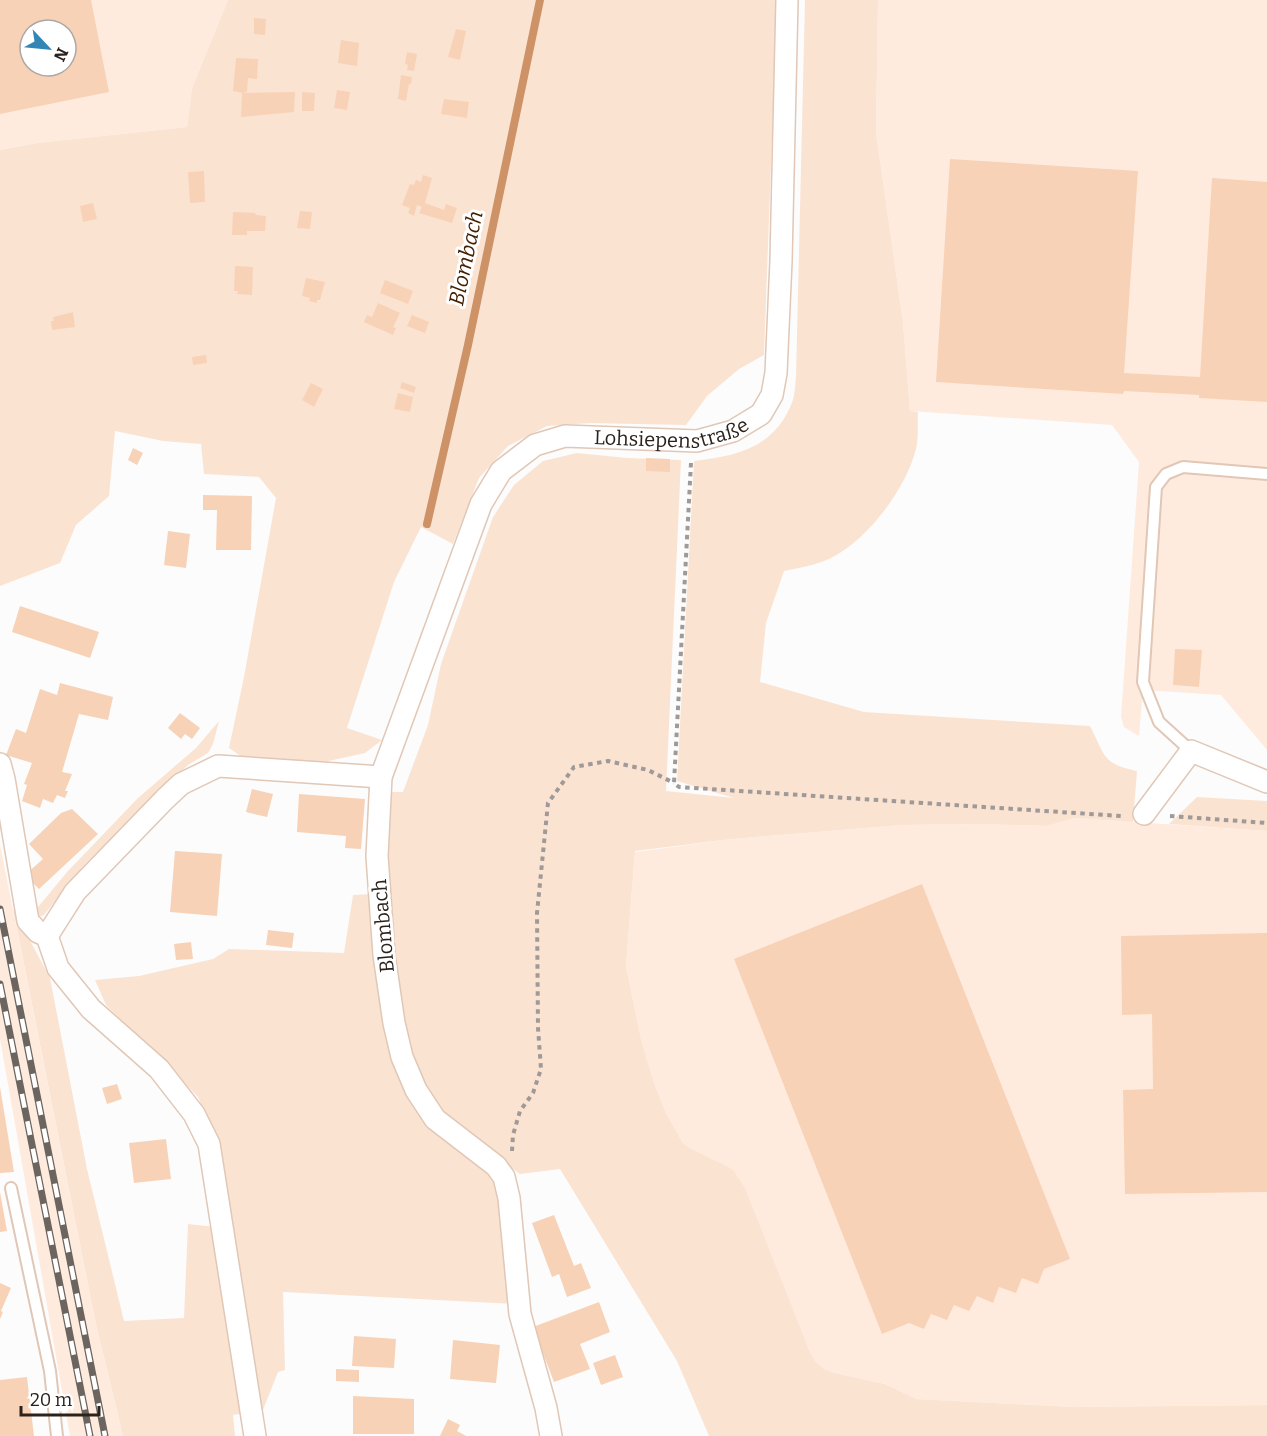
<svg xmlns="http://www.w3.org/2000/svg" width="1267" height="1436" viewBox="0 0 1267 1436" font-family="Bitter,serif">
	<style>
		.built { fill: #ffebde; fill-rule: evenodd }
		.green { fill: #fbe3d2 }
		.lines { fill: none; stroke-linecap: round; stroke-linejoin: round }
		.stream { stroke: #cd9367; stroke-width: 8 }
		.building { fill: #f7d2b7; fill-rule: evenodd }
		.lane-casing { stroke: #e0c7b6; stroke-width: 14 }
		.street-casing { stroke: #e0c7b6; stroke-width: 24 }
		.path { stroke: #9f9a98; stroke-width: 4; stroke-dasharray: 4.5 4.5; stroke-linecap: butt }
		.lane { stroke: #fff; stroke-width: 10 }
		.street { stroke: #fff; stroke-width: 21 }
		.rail-casing { stroke: #6b645f; stroke-width: 7 }
		.rail { stroke: #fff; stroke-width: 4.5; stroke-dasharray: 14; stroke-linecap: butt }
		.labels { text-anchor: middle; stroke-width: 6; stroke-linejoin: round; paint-order: stroke }
		.street-label { font-size: 20px; fill: #2c221c; stroke: #fff }
		.water-label { font-size: 21px; font-style: italic; fill: #452000; stroke: #fff }
	</style>
	<rect width="100%" height="100%" fill="#fcfcfc"/>
	<path class="built" d="M0,0H228L192,88L187,127L37,143L0,150ZM30,30H66V66H30Z
		M878,0H1267V750L1221,695L1143,690L1139,736L1124,727L1121,717L1139,462L1112,425L910,411L903,322L876,132Z
		M1075,818L1267,831V1405L1074,1407L917,1399L885,1384L835,1373L824,1369L815,1361L809,1350L727,1166L690,1148L683,1143L666,1113L654,1083L641,1039L626,966L635,852L732,839L902,825L982,824L1045,826Z
		M0,845L95,1320L123,1436H70L0,1039Z"/>
	<path class="green" d="M228,0H777L764,355L739,369L707,396L686,425L590,423L547,426L508,446L479,478L453,544L421,527L394,582L347,728L382,740L365,753L324,762L242,757L229,748L244,677L276,498L259,477L204,474L201,444L163,441L115,431L109,496L76,525L60,563L0,586V150L37,143L187,127L192,88Z
		M805,0H878L876,132L903,322L910,411L918,412C917,424 919,437 916,449C906,489 867,541 829,559C815,565 799,568 784,571L766,623L760,682L864,712L1090,726C1105,755 1102,764 1137,771L1133,822L1075,818L1046,826L981,824L902,825L732,839L635,851L626,966L641,1039L654,1083L666,1113L683,1143L690,1148L727,1166L733,1170L745,1188L809,1350L815,1361L824,1369L835,1373L885,1384L917,1399L1074,1407L1267,1405V1436H709L677,1361L560,1169L520,1174L474,1141L442,1114L423,1083L411,1054L400,1017L383,847L390,792H403L428,725L441,664L493,517L514,485L543,461L577,453L627,458L681,460L666,791L734,798L677,781L694,461C736,456 773,448 791,405C795,397 795,386 796,377Z
		M219,721L213,744L208,753L188,765L86,863L44,915L37,918L33,913L68,871L138,798L196,748Z
		M1197,797L1267,801V831L1169,824Z
		M372,894L405,1081L500,1180L513,1304L283,1292L285,1370L278,1372L263,1410L233,1415L235,1436H123L95,1320L13,909L50,978L87,1169L124,1321L184,1318L188,1224L215,1227L217,1143L198,1097L106,1005L95,980L139,976L213,959L229,949L344,953L353,895Z"/>
	<g class="lines">
		<path class="stream" d="M427,524L468,345L540,0"/>
	</g>
	<path class="building" d="M0,0H91L109,92L0,114ZM30,30H66V66H30Z
		M254,18L266,19L265,35L254,34Z
		M456,29L466,31L460,60L448,57Z
		M341,40L359,43L357,66L338,63Z
		M407,52L417,54L414,71L407,70L408,65L405,64Z
		M236,58L258,59L257,79L248,78L247,92L242,93L233,91Z
		M401,75L412,77L411,84H409L406,101L398,99Z
		M337,90L350,92L347,110L334,108Z
		M295,92L294,112L241,117L242,93Z
		M302,92L315,93L314,111H302Z
		M444,99L469,102L467,118L441,114Z
		M950,159L1138,171L1124,373L1200,377L1212,178L1267,182V402L1199,398V395L1124,391L1123,394L936,382Z
		M204,171L205,202L190,203L188,172Z
		M423,175L432,178L425,203L444,210L446,204L457,208L452,223L419,213L422,207L417,205L414,216L408,213L410,208L402,205L410,184L414,185L416,180L421,182Z
		M93,203L97,219L83,222L80,206Z
		M300,211L312,212L310,229L297,228Z
		M233,212L255,213L256,215L266,216L265,231H247V235H232Z
		M235,266L253,267L252,295L237,294L238,291H234Z
		M306,278L325,282L320,300H317V303L309,301L310,298L302,296Z
		M385,280L413,291L408,304L380,293Z
		M378,303L400,313L393,327L396,328L393,335L364,322L367,315L372,317Z
		M73,312L75,327L52,330L51,321H54L53,317Z
		M412,315L429,322L425,333L407,326Z
		M206,355L207,363L193,365L192,357Z
		M402,382L416,387L414,393L400,388Z
		M311,383L323,389L314,407L302,400Z
		M398,393L413,397L410,412L394,409Z
		M133,448L143,453L137,465L128,460Z
		M646,458L670,459V472L646,471Z
		M203,495L252,496L251,550H216L217,510H203Z
		M168,531L190,534L186,568L164,565Z
		M20,606L99,632L90,658L12,632Z
		M1175,649L1202,650L1199,687L1173,685Z
		M60,683L113,697L108,720L79,714L62,772L72,774L65,791H68L65,798L57,795L53,803L43,799L40,808L22,801L27,785L24,784L32,763L6,755L16,729L26,733L40,689L57,695Z
		M180,713L200,728L192,739L185,734L181,739L168,728Z
		M252,789L273,794L267,817L246,812Z
		M299,794L365,799L361,849L345,848L346,836L297,832Z
		M72,809L98,834L39,889L25,875L43,859L29,844L61,813Z
		M175,851L222,854L217,916L170,912Z
		M922,884L1070,1259L1044,1269L1038,1284L1022,1278L1016,1293L999,1287L993,1303L977,1296L969,1311L954,1305L947,1320L931,1314L924,1329L909,1323L882,1334L734,959Z
		M268,930L294,933L292,948L266,945Z
		M1267,933V1192L1125,1194L1123,1090L1153,1089L1152,1014L1122,1015L1121,936Z
		M191,942L193,959L176,960L174,944Z
		M117,1084L122,1099L107,1104L102,1088Z
		M0,1087L14,1172L0,1173Z
		M166,1139L171,1179L134,1183L129,1143Z
		M0,1192L7,1231L0,1232Z
		M554,1215L574,1266L581,1263L591,1288L567,1297L559,1274L552,1277L532,1223Z
		M0,1283L11,1288L1,1311L3,1312L0,1319Z
		M599,1302L610,1332L580,1344L590,1369L554,1382L533,1327Z
		M354,1336L396,1339L394,1368L352,1366Z
		M453,1340L500,1345L496,1383L450,1379Z
		M615,1355L623,1377L601,1385L593,1363Z
		M336,1369L359,1370V1382L336,1381Z
		M27,1377L34,1436H0V1380Z
		M353,1396L414,1399V1434H353Z
		M448,1419L460,1425L457,1431L466,1436H440Z"/>
	<g class="lines">
		<defs>
			<path id="lane" d="M1191,751L1159,722L1143,682L1156,487L1166,474L1183,467L1267,474
				M11,1188L50,1371L57,1436"/>
			<g id="street">
				<path d="M0,764L4,779L28,921L38,932L47,936L58,968L91,1009L159,1069L194,1114L209,1144L255,1436"/>
				<path d="M1144,814L1191,751L1267,782"/>
				<path d="M47,936L75,892L165,799L181,784L218,766L381,777"/>
				<path id="s1" d="M551,1436L546,1408L520,1314L509,1198L504,1177L496,1166L435,1119L416,1090L402,1057L394,1023L384,955L377,856L381,777L481,504L501,471L535,445L565,436L697,441L733,431L761,414L772,395L776,373L781,261L787,0"/>
			</g>
		</defs>
		<use href="#lane" class="lane-casing"/>
		<use href="#street" class="street-casing"/>
		<path class="path" d="M691,463L674,783L679,787L1121,816
			M1170,816L1267,823
			M512,1151L513,1135L520,1111L533,1093L541,1069L538,1028L537,913L548,803L574,767L608,761L648,770L674,783"/>
		<use href="#lane" class="lane"/>
		<use href="#street" class="street"/>
		<defs>
			<path id="rail" d="M0,909L105,1436
				M0,984L90,1436"/>
		</defs>
		<use href="#rail" class="rail-casing"/>
		<use href="#rail" class="rail"/>
	</g>
	<g class="labels">
		<g class="street-label">
			<text dy="7" stroke="none"><textPath href="#s1" startOffset="1218">Lohsiepenstraße</textPath></text>
			<text transform="translate(383 926) rotate(-95)" y="7">Blombach</text>
		</g>
		<g class="water-label">
			<text transform="translate(466 258) rotate(-78)" y="7">Blombach</text>
		</g>
	</g>
	<g transform="translate(48 48) rotate(116)"><circle r="28" fill="#ffffff" stroke="#aba7a4" stroke-width="1.5"/>
	<path d="M0-4.5L10 22L0 15L-10 22Z" fill="#3186b5"/>
	<text y="-9" font-size="16" font-weight="bold" text-anchor="middle" fill="#2c221c">N</text>
	</g>
	<path d="M21 1406v9h78v-9" fill="none" stroke="#2c221c" stroke-width="3"/>
	<text x="30" y="1406" font-size="18" fill="#2c221c" stroke="#ffffff" stroke-width="4.5" paint-order="stroke">20 m</text>
</svg>
